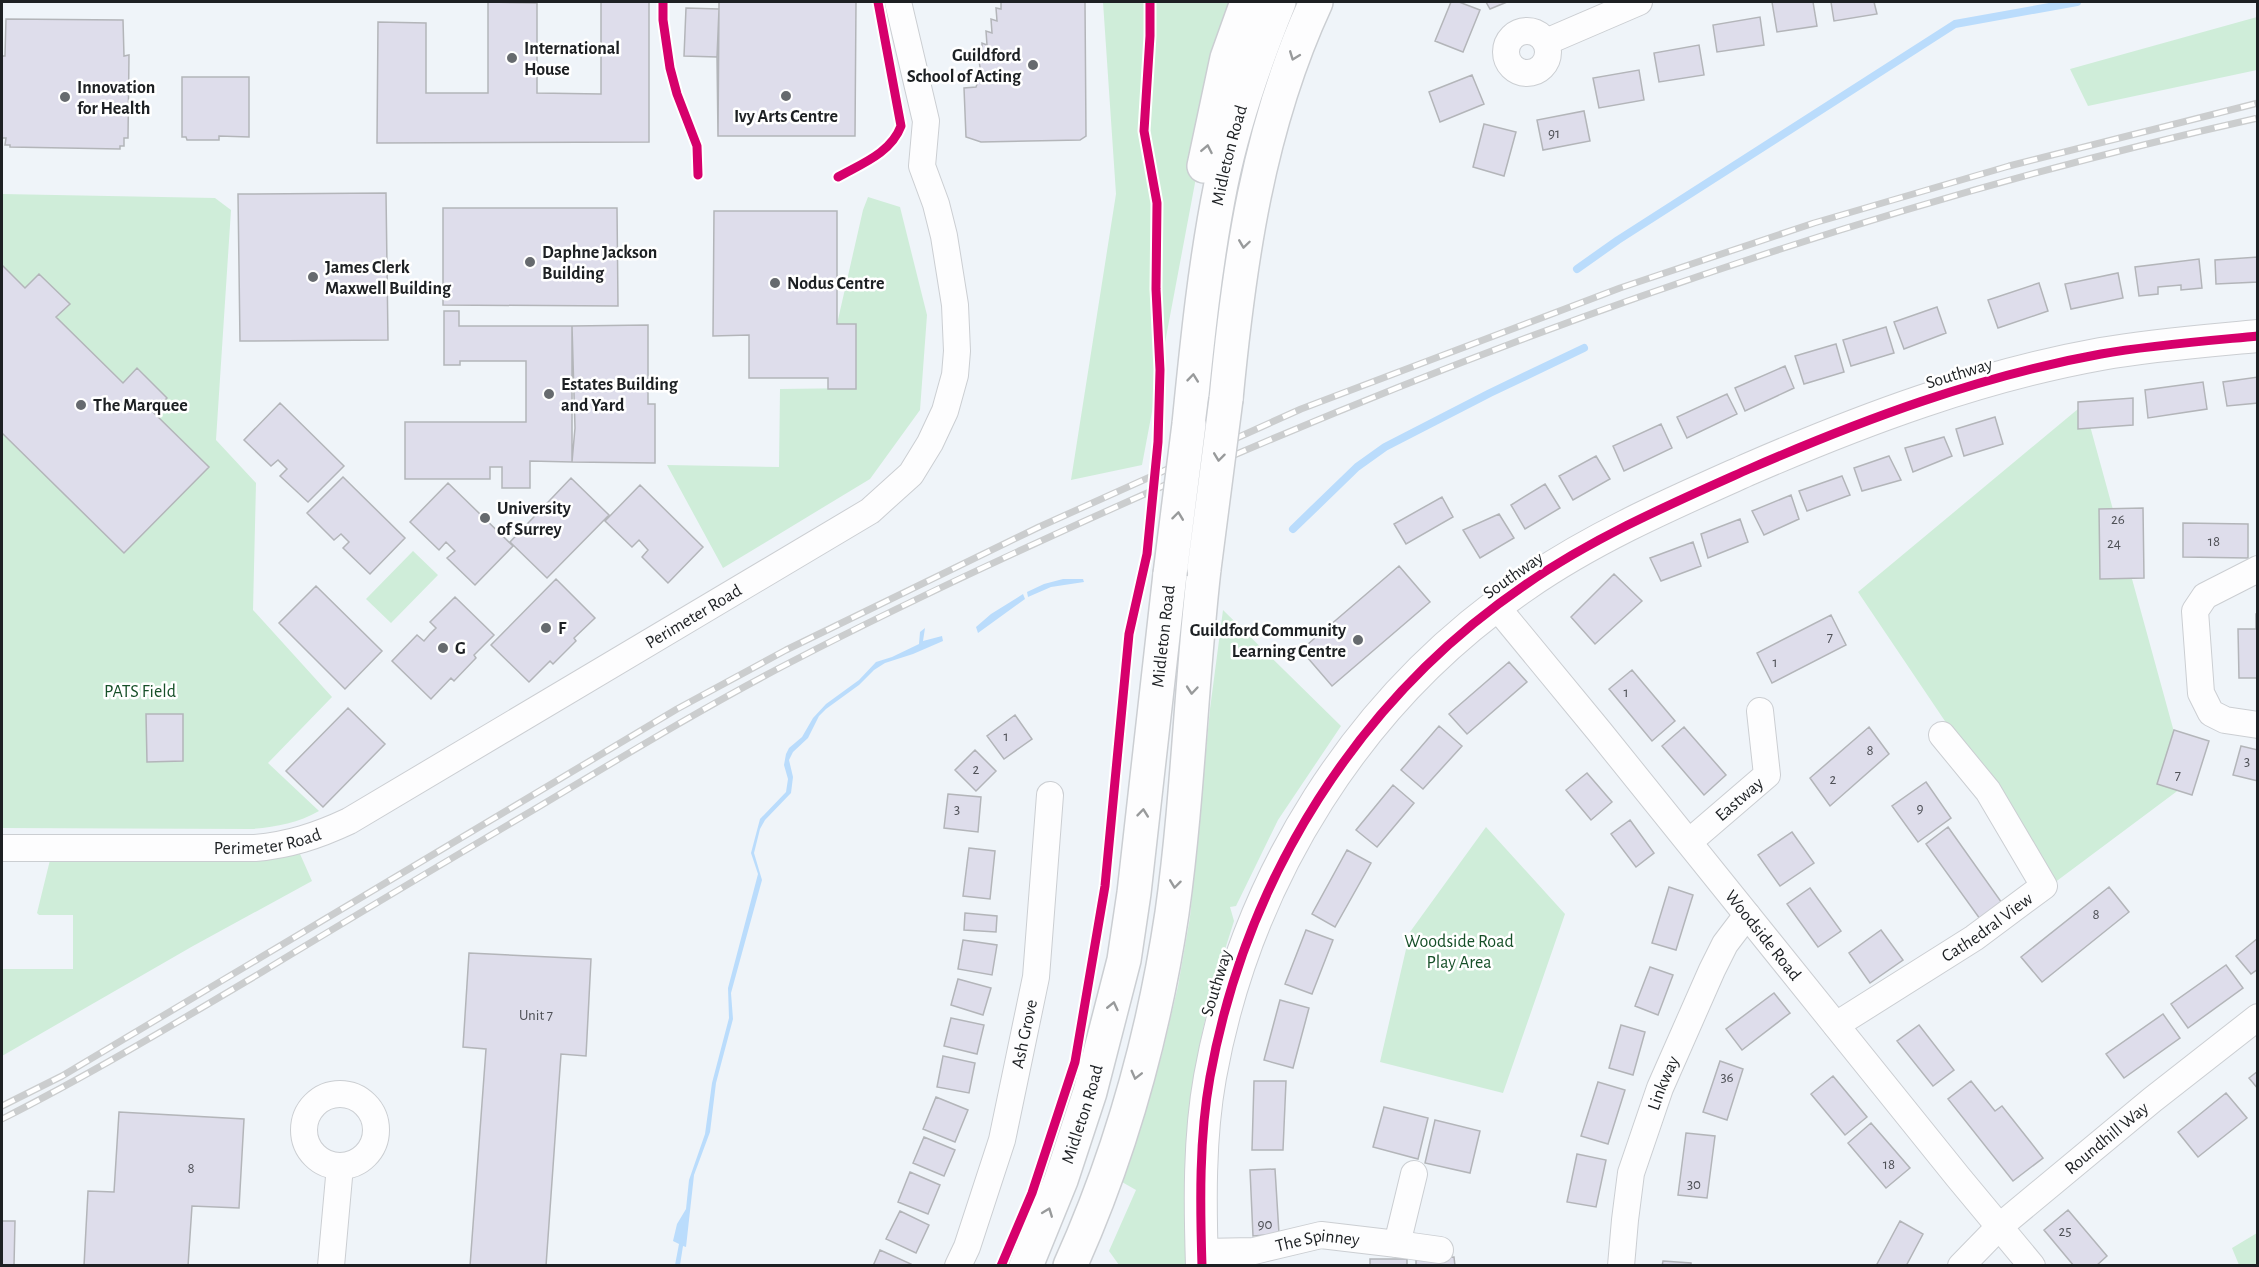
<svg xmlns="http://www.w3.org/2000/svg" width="2259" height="1267" viewBox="0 0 2259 1267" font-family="'Alegreya Sans',sans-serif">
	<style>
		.green { fill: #cfedd9 }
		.water { fill: #badcfc }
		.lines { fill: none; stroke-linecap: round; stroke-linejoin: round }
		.stream { stroke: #badcfc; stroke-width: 8 }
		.building { fill: #deddeb; stroke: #b3b5b9; stroke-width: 1.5 }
		.minor-casing { stroke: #cbced2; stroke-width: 28 }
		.tertiary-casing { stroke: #cbced2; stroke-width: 34 }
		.trunk-casing { stroke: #cbced2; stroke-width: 36 }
		.minor { stroke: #fdfdfe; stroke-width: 26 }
		.tertiary { stroke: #fdfdfe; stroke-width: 32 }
		.trunk { stroke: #fdfdfe; stroke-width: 33 }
		.rail-casing { stroke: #cbcdce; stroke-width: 7 }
		.rail { stroke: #fff; stroke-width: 4.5; stroke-dasharray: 14; stroke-linecap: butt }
		.trunk-bridge-casing { stroke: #cbced2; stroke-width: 36; stroke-linecap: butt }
		.trunk-bridge { stroke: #fdfdfe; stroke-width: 33 }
		.cycleway-casing { stroke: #fff; stroke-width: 13 }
		.cycleway { stroke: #d6006c; stroke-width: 9 }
		.oneway { stroke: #989a9b }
		.poi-dot { fill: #666a6e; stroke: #fff; stroke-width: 2 }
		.labels { text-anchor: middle; stroke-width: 5; stroke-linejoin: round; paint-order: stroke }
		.number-label { font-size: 15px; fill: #4e5056 }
		.poi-label { font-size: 18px; font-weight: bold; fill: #1d2023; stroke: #fff; text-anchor: start }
		.street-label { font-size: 18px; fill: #1d2023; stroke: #fff }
		.park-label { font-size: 18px; fill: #164f28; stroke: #fff }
	</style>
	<rect width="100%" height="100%" fill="#eff4f9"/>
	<path class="green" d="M1103,2H1232L1226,18L1142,465L1071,480L1116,194Z
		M2257,17V70L2088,106L2070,69Z
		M2,194L215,198L231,210L216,440L256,483L253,610L332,697L268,763L319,811C298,823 276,827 252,829L2,828Z
		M868,197L900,207L927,315L920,410L870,479L723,568L667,465L779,467L780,389L856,388L837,324L863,210Z
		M2084,404L2188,783L2054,883L1858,592Z
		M413,551L438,575L391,623L366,599Z
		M1223,610L1341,726L1278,820L1236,906L1230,907L1234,921L1210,997L1199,1048L1187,1136V1265H1119L1109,1251L1136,1190L1122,1182L1162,1054L1178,986L1190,917L1210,709Z
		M1486,827L1565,914L1503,1093L1380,1062L1410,932Z
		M300,854L312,881L193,946L2,1056V969H73V915H39L37,913L50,860L259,859Z
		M2257,1233V1265H2239L2232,1248Z"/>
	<path class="water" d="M1063,579H1083L1084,582L1051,587L1028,597L1027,592L1044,584Z
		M1023,594L1025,599L978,633L976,627L991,614Z
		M925,628L923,641L942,636L943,641L913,654L885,663L874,670L859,685L826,709L819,716L808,738L793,752L789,760L793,777L791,793L765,820L760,829L754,853L762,880L731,993L733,1019L716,1083L710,1132L694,1175L686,1247L683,1246L680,1265H675L679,1244L673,1241L677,1224L686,1209L689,1180L705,1134L712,1083L729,1018L728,988L758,874L751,853L760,819L786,792L788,779L784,765L786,754L789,748L802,737L813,718L826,704L859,680L876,662L892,657L919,644L920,632Z"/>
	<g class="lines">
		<path class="stream" d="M1577,269L1618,240L1955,24L2077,2
			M1293,529L1357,467L1385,447L1490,393L1584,348"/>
	</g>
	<path class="building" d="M488,2L537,3V93L601,94V2H649V142L377,143L378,22L426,23V93H488Z
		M719,2H856L855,136H718L717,57L684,56L686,8L719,9Z
		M719,2H856L855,136H718Z
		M1001,2H1085L1086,136L1080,140L981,142L966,137L964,88L976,87L981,73L978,55L982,57V43L987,45L986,31L992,33L991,19L997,21L996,8L1001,9Z
		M1451,2H1459L1480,10L1463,52L1435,41Z
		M1486,2H1507L1490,9Z
		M1772,2H1813L1817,26L1777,32Z
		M1831,2H1874L1877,14L1834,21Z
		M686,8L719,9L717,57L684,56Z
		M1760,17L1764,45L1717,52L1713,25Z
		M6,19L123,20L124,56L129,55L128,138H124V146H120V149L10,147V145H5L6,138H2V56H5Z
		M1699,45L1704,75L1659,82L1654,53Z
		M1639,70L1644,100L1599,108L1593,78Z
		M1472,75L1484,104L1440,122L1429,92Z
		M182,77H249V137L219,136V140H187L186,137H182Z
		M1584,111L1590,141L1543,150L1537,120Z
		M1484,124L1516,132L1504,176L1473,167Z
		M386,193L388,340L240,341L238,194Z
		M443,208H617L618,306L443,305Z
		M714,211H837V324H856V389H828V378H749V335L713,336Z
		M2258,257V282L2216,284L2215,260Z
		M2199,259L2202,288L2181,290V285L2158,287V294L2139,296L2135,267Z
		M2,265L25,288L39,274L70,304L56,317L123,383L137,368L167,398L153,412L209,467L124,553L2,433Z
		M2118,273L2123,298L2071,309L2065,284Z
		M2039,283L2048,311L1998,328L1988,300Z
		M1937,307L1946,333L1904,349L1894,322Z
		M444,311H459V326H572V462L530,461V488H502V467H490V479H405V422H526V361H460V365H444Z
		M648,325V404H655V463L572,462L575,428L572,326Z
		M1886,327L1894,353L1851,366L1843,340Z
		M1836,344L1844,372L1804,384L1795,356Z
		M1785,366L1794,388L1745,411L1735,388Z
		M2258,377V403L2227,406L2223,382Z
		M2203,382L2207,409L2148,418L2145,390Z
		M1727,394L1737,414L1687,438L1677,417Z
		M2133,398V425L2078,429V402Z
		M280,403L344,466L308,502L280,476L287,469L278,460L271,466L244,440Z
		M1995,417L2003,444L1964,456L1956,429Z
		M1661,424L1672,448L1624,471L1613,446Z
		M1944,437L1952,456L1913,472L1905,448Z
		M1596,456L1610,479L1573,500L1559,476Z
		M1889,456L1901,480L1862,491L1854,468Z
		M1842,476L1850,495L1807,511L1799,491Z
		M343,477L405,538L370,574L343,548L349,542L341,534L334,540L307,513Z
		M571,478L609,515L547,578L510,542Z
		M448,483L513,546L475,585L447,558L455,551L446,542L439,550L410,522Z
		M1545,484L1560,508L1525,529L1511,505Z
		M640,485L703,547L668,583L642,557L648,550L639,540L632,547L605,521Z
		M1791,495L1799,519L1764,535L1752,511Z
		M1442,497L1453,517L1406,544L1394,524Z
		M2143,508L2144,578L2100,579L2099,509Z
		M1499,514L1514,538L1480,558L1463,530Z
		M1740,519L1748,542L1708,558L1701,534Z
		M2183,523L2248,524V558L2183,557Z
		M1693,542L1701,566L1661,581L1650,558Z
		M1399,566L1430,602L1332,686L1301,650Z
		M1614,574L1642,601L1595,644L1571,617Z
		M556,579L595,618L574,638L576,641L553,664L550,661L529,682L491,645Z
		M316,586L382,651L345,689L279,623Z
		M455,597L494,635L474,655L476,658L454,681L451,678L431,699L392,661L417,635L424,641L430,634L436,628L430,622Z
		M2256,614H2258V678H2239L2238,629H2256Z
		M1831,615L1846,645L1772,683L1757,653Z
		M1509,662L1527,682L1467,734L1449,714Z
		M1632,670L1675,721L1652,741L1609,689Z
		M348,708L385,744L323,807L286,771Z
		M146,714H183V761L147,762Z
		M1015,715L1032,739L1004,759L987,736Z
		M1439,726L1462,746L1423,789L1401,770Z
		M1684,727L1726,775L1704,795L1662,746Z
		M1869,727L1889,754L1830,806L1810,778Z
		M2174,730L2209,741L2192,795L2157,784Z
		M2241,746L2258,750V781L2233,775Z
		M975,750L996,771L976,791L955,770Z
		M1587,773L1612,802L1591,820L1566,790Z
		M1926,782L1951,818L1918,842L1892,806Z
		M1393,785L1414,803L1377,847L1356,830Z
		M948,794L981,797L978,832L944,828Z
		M1630,820L1654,853L1636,867L1611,834Z
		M1948,827L2002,903L1980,919L1926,844Z
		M1792,832L1814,863L1780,886L1758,855Z
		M969,848L995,851L990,899L963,896Z
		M1347,850L1371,863L1335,927L1312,914Z
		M1669,887L1693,895L1676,950L1652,943Z
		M2109,887L2129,912L2042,982L2021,957Z
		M1810,888L1841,931L1818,947L1787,904Z
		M965,913L997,916L996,932L964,930Z
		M1306,930L1333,940L1312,994L1285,984Z
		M1881,930L1903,960L1870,983L1849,953Z
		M2258,938V969L2251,974L2236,956Z
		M963,940L997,945L992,975L958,969Z
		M469,953L591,959L586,1056L561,1054L546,1266H470L486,1049L463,1047Z
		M2226,965L2243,988L2188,1028L2171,1004Z
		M1650,967L1673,975L1658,1015L1635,1006Z
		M958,979L991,988L983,1015L951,1005Z
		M1774,993L1790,1013L1742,1050L1726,1029Z
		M1280,1000L1309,1008L1293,1068L1264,1060Z
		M2163,1014L2180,1038L2124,1078L2106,1054Z
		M951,1018L984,1025L977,1054L944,1046Z
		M1621,1025L1645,1032L1633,1075L1609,1068Z
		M1919,1025L1954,1070L1933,1086L1897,1041Z
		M943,1056L975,1063L969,1093L937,1087Z
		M1720,1061L1743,1069L1727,1120L1703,1112Z
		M2258,1071V1089L2249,1078Z
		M1833,1076L1867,1117L1845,1135L1811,1094Z
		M1254,1081H1286L1283,1150H1252Z
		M1971,1081L1995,1111L2002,1106L2043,1158L2013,1181L1948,1099Z
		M1598,1082L1625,1090L1608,1144L1581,1136Z
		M2226,1093L2247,1118L2198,1157L2178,1132Z
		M936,1097L968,1110L955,1142L923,1129Z
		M1384,1107L1428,1118L1418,1159L1373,1147Z
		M119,1112L244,1119L239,1208L192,1206L188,1266H84L88,1191L114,1192Z
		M1435,1120L1480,1131L1470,1173L1425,1163Z
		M1871,1123L1910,1168L1886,1188L1848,1143Z
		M1686,1133L1715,1136L1707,1198L1678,1195Z
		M924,1137L955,1150L944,1176L913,1163Z
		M1577,1154L1606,1160L1596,1207L1567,1202Z
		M1275,1169L1279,1234L1253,1236L1250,1170Z
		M910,1172L940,1185L928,1214L898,1202Z
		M2068,1210L2107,1256L2096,1266H2074L2044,1230Z
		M900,1211L929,1225L916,1253L886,1239Z
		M2,1221H15L14,1266H2Z
		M1900,1221L1923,1234L1906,1266H1879L1877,1264Z
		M880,1250L911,1264L910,1266H873Z
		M1454,1257L1455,1266H1416V1259Z
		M1370,1259H1407V1266H1370Z
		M1663,1261L1691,1263V1266H1662Z"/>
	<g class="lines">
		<defs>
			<g id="minor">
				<circle cx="1527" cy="52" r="21"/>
				<path d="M1546,42L1639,2"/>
				<path d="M2258,569L2205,596L2195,611L2201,693L2211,713L2225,720L2258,725"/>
				<path id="s1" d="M1496,606L1599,731L1958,1177L2032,1266"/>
				<path id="s2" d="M1689,842L1767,775L1760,711"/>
				<path id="s3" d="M2,848H255C289,845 317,836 349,821L870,511L911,474L930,443L945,411L955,375L957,351L955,305L944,236L936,204L922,166L926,121L898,2"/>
				<path id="s4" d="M1836,1025L1974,938L2044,886L1988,791L1942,735"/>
				<circle cx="340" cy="1130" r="36"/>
				<path d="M1397,1244L1440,1250"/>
				<path id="s5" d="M1202,1252L1254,1251L1321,1235L1397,1244L1414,1174"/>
				<path d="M331,1266L340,1166"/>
				<path id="s6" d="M958,1266L967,1247L1002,1140L1036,977L1050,795"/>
				<path id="s7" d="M1621,1266L1625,1220L1631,1173L1660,1088L1712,970L1725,944L1747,915"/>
				<path id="s8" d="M1961,1266L1999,1227L2152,1100L2258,1017"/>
			</g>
			<path id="tertiary" d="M1202,1266C1200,1203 1199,1138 1210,1077C1246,878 1358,699 1525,585C1594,537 1673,503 1749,469C1862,420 1979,376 2101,354C2152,345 2205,341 2258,336"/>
			<g id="trunk">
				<path d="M1204,166L1227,58L1247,2"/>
				<path d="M1226,399C1239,263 1258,127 1316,2"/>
				<path id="s9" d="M1189,424C1197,344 1205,263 1221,184C1234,121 1255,61 1279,2"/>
				<path id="s10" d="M1026,1266L1061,1180L1090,1092L1124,960L1134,893L1170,574"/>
				<path d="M1070,1266C1120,1155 1154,1033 1172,913C1188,799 1191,684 1204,569"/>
			</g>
		</defs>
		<use href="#minor" class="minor-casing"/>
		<use href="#tertiary" class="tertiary-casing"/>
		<use href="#trunk" class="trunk-casing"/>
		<use href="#minor" class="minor"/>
		<use href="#tertiary" class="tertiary"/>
		<use href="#trunk" class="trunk"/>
		<defs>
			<path id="rail" d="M2,1106L62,1076L677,709L786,650L1039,527L1301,409L1620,288L1814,223L2009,166L2258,103
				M2,1119C91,1074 176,1023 262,972C354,916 447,861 540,806C622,757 704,707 789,663C914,598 1043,539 1172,482C1521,329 1885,201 2258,118"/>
		</defs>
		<use href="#rail" class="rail-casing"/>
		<use href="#rail" class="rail"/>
		<defs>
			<path id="trunk-bridge" d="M1204,569L1226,399
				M1170,574L1189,424"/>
		</defs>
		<use href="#trunk-bridge" class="trunk-bridge-casing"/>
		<use href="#trunk-bridge" class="trunk-bridge"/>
		<defs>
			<path id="cycleway" d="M663,2V20L670,68L677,94L697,146L698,175
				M838,177C861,164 891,153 901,126L878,2
				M1001,1266L1032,1193L1075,1062L1105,886L1129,634L1147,554L1158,442L1160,370L1156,289L1157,203L1144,131L1150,36V2
				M1202,1266C1200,1203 1199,1138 1210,1077C1246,878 1358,699 1525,585C1594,537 1673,503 1749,469C1862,420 1979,376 2101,354C2152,345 2205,341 2258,336"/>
		</defs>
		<use href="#cycleway" class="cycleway-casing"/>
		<use href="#cycleway" class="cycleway"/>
	</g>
	<defs><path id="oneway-chevron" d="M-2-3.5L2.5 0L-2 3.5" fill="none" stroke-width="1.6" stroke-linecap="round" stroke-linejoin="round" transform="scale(1.5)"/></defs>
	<g class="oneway">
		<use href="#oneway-chevron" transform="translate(1294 56) rotate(111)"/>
		<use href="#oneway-chevron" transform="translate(1207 149) rotate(-79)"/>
		<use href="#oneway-chevron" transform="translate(1244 244) rotate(98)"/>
		<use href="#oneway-chevron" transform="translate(1193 378) rotate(-84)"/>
		<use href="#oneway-chevron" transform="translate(1219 457) rotate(97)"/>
		<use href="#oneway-chevron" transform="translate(1178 516) rotate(-83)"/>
		<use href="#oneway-chevron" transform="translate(1192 690) rotate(95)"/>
		<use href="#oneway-chevron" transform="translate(1143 813) rotate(-84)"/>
		<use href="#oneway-chevron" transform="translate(1175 884) rotate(97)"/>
		<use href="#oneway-chevron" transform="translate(1113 1006) rotate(-77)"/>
		<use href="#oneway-chevron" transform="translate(1136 1075) rotate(104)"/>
		<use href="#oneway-chevron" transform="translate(1048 1212) rotate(-69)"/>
	</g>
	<g class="poi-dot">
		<circle cx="512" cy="58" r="6"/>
		<circle cx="1033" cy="65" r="6"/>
		<circle cx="786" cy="96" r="6"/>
		<circle cx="65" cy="97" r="6"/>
		<circle cx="530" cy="262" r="6"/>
		<circle cx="313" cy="277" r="6"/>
		<circle cx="775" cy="283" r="6"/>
		<circle cx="549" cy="394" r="6"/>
		<circle cx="81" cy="405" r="6"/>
		<circle cx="485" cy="518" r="6"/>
		<circle cx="546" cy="628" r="6"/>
		<circle cx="1358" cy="640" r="6"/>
		<circle cx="443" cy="648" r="6"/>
	</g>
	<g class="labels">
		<g class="number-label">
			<text x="1554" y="138">91</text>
			<text x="2118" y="524">26</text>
			<text x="2214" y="546">18</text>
			<text x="2114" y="548">24</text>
			<text x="1830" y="642">7</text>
			<text x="1775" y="667">1</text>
			<text x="1626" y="697">1</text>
			<text x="1006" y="741">1</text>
			<text x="1870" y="755">8</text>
			<text x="2247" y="766">3</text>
			<text x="976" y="774">2</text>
			<text x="2178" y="780">7</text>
			<text x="1833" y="784">2</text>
			<text x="1920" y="813">9</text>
			<text x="957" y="814">3</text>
			<text x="2096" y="919">8</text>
			<text x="536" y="1020">Unit 7</text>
			<text x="1727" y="1082">36</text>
			<text x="1889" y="1169">18</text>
			<text x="191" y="1173">8</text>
			<text x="1694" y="1189">30</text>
			<text x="1265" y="1229">90</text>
			<text x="2065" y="1236">25</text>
		</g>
		<g class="poi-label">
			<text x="524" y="54">International<tspan x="524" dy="21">House</tspan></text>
			<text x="1021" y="61" text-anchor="end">Guildford<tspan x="1021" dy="21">School of Acting</tspan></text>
			<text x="77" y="93">Innovation<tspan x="77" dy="21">for Health</tspan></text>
			<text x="786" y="122" text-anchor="middle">Ivy Arts Centre</text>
			<text x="542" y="258">Daphne Jackson<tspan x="542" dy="21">Building</tspan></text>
			<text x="325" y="273">James Clerk<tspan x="325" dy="21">Maxwell Building</tspan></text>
			<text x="787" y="289">Nodus Centre</text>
			<text x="561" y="390">Estates Building<tspan x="561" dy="21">and Yard</tspan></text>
			<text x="93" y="411">The Marquee</text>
			<text x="497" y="514">University<tspan x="497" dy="21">of Surrey</tspan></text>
			<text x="558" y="634">F</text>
			<text x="1346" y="636" text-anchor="end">Guildford Community<tspan x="1346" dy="21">Learning Centre</tspan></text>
			<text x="455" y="654">G</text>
		</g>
		<g class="street-label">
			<text dy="6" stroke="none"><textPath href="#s9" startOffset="272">Midleton Road</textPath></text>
			<text transform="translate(1959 373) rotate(-17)" y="6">Southway</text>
			<text transform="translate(1513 575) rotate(-35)" y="6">Southway</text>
			<text dy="6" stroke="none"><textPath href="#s3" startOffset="752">Perimeter Road</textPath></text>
			<text dy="6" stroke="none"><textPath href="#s10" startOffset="648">Midleton Road</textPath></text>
			<text dy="6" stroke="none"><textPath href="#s2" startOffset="66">Eastway</textPath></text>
			<text dy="6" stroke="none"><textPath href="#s3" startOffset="266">Perimeter Road</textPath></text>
			<text dy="6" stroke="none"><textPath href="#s4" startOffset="180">Cathedral View</textPath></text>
			<text dy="6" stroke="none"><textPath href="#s1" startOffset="424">Woodside Road</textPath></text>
			<text transform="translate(1216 983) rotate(-73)" y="6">Southway</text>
			<text dy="6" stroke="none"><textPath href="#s6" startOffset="242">Ash Grove</textPath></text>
			<text dy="6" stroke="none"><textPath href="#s7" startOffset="189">Linkway</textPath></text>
			<text dy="6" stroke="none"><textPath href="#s10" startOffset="162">Midleton Road</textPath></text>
			<text dy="6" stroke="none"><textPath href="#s8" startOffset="194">Roundhill Way</textPath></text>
			<text dy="6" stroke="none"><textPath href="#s5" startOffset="117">The Spinney</textPath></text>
		</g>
		<g class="park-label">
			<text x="140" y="697">PATS Field</text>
			<text x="1459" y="947">Woodside Road<tspan x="1459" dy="21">Play Area</tspan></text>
		</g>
	</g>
	<rect width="2259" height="1267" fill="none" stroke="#1d2023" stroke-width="6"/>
</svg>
